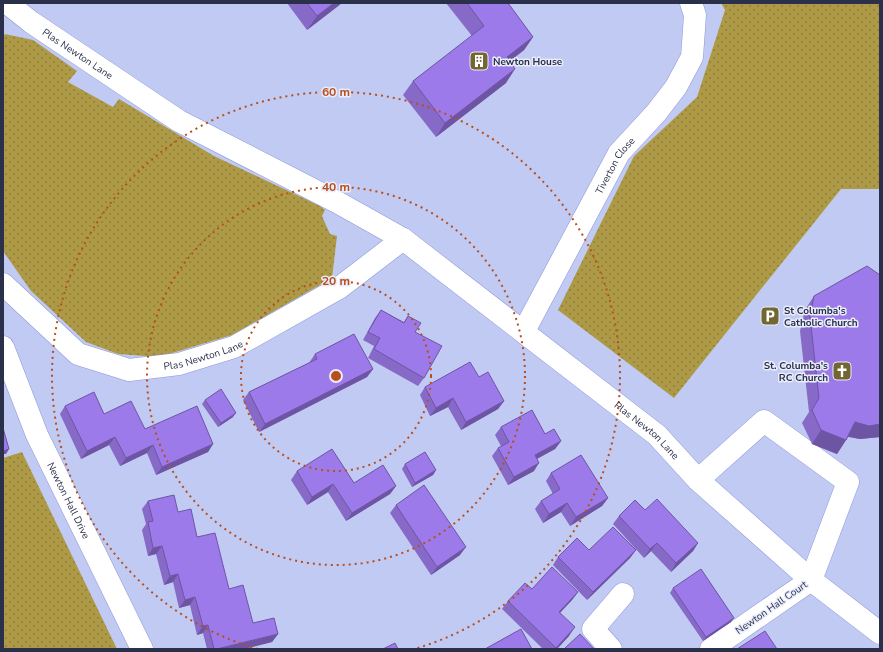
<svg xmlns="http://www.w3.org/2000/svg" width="883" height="652" viewBox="0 0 883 652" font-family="'Nunito Sans',sans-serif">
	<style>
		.park { fill: url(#park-dots) }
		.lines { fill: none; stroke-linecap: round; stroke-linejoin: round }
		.minor-casing { stroke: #8c97d9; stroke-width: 23 }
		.minor { stroke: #fff; stroke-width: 22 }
		.wall { fill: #8769c8 }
		.shaded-wall { fill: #6e55a3 }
		.building { fill: #9d7ae9; stroke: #6e55a3 }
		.ring { fill: none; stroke: #b84e1c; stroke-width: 2; stroke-dasharray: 2 4 }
		.labels { text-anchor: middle; stroke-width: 3; stroke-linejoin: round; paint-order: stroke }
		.street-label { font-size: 10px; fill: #2a2f4a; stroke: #e9ecfa }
		.poi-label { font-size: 10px; font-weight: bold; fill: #2a2f4a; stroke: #e9ecfa; text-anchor: start }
		.centre { fill: #b84e1c; stroke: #e9ecfa; stroke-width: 2 }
		.ring-label { font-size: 12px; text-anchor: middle; font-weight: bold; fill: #b84e1c; stroke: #e9ecfa; stroke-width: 3; stroke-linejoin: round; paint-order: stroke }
	</style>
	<defs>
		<pattern id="park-dots" width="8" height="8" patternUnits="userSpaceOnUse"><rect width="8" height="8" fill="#ae9a46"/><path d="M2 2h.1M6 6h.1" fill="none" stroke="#8e7e3c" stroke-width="1.8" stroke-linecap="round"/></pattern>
	</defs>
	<rect width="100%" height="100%" fill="#c1caf3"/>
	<path class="park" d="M721,3H880V189H841L674,398L558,310L634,156L697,97L725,10Z
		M5,34L33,40L77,71L68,82L113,107L119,99L214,156L320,206L325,210L322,216L330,234L337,236L332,278L232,335L159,357L118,354L86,342L31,291L3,251V36Z
		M22,452L117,649H3V458Z"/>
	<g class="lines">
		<defs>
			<g id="minor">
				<path id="s1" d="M7,3L31,22L179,121L337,202L403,239L657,435L698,480L811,580L880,633"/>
				<path id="s2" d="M3,284L78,354L129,370L179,364L234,347L339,288L403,239"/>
				<path id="s3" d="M524,331L619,153L656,113L676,87L692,57L695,15L691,3"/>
				<path id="s4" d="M3,347L37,435L142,649"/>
				<path d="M698,480L764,421L848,482L811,580L711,649"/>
				<path d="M611,649L593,629L623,594"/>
			</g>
		</defs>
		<use href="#minor" class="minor-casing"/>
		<use href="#minor" class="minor"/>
	</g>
	<path class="wall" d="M287,3H342L307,30Z
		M446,3H508L533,37L524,50L510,61L506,83L436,137L403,95L413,81L472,36Z
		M880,275V437L860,439L848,437L837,454L812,444L802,423L809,412L800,331L805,310L814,296Z
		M381,310L404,322L408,316L415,332L424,378L418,386L368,358L374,346L363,340L375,318Z
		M315,354L373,369L367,377L259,432L243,400L249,392L309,363Z
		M479,377L504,401L498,409L461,430L448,407L430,416L420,395L425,387Z
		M205,400L233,417L218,427L202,404Z
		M65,406L104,414L145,429L213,444L208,452L156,475L147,453L120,466L109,445L81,459L60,414Z
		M501,427L545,434L561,441L555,449L537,459L534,471L508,485L492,456L498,448L501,446L495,435Z
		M405,464L436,470L433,475L412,487L402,469Z
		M297,471L354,483L396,486L390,494L346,521L328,492L307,505L291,480Z
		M551,473L608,498L602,506L570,526L561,512L543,523L535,509L541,501L553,494L546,481Z
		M148,501L178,512L197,537L229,589L253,623L278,634L272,642L244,649H207L203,633L197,635L190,605L179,608L173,582L164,585L156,554L148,556L142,530L146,524L142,509Z
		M396,505L460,555L431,575L390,513Z
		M645,510L698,543L693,551L671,572L651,551L644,558L613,524L619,516Z
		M589,550H636L630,558L587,600L553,565L558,557Z
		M673,588L731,622L703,641L670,593Z
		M532,589L578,592L572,600L560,613L569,636L557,649H543L502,609L508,601Z"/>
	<path class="shaded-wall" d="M334,3H342L307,30L317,16Z
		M533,37L524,50L497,71L507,57Z
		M515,69L506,83L436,137L445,123Z
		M373,369L367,377L259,432L265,424Z
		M453,398L448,407L430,416L436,408Z
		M504,401L498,409L461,430L466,422Z
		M236,413L233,417L218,427L221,423Z
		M855,422L880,424V437L860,439L846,436Z
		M821,430L846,440L837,454L812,444Z
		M115,437L109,445L81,459L87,451Z
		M561,441L555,449L529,463L535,455Z
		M213,444L208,452L156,475L162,467Z
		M153,445L147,453L120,466L126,458Z
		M9,449L6,454H3V451Z
		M539,463L534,471L508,485L514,477Z
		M436,470L433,475L412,487L415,483Z
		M333,484L328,492L307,505L312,497Z
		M396,486L390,494L346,521L352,513Z
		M608,498L602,506L570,526L576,517Z
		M567,503L561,512L543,523L549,514Z
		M657,543L651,551L644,558L650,549Z
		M698,543L693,551L671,572L676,563Z
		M162,546L156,554L148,556L153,548Z
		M466,547L460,555L431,575L437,567Z
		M636,550L630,558L587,600L593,592Z
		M178,574L173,582L164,585L170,576Z
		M578,592L572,600L553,620L559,612Z
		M195,597L190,605L179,608L185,600Z
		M734,618L731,622L703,641L706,637Z
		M208,625L203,633L197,635L203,626Z
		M575,627L569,636L557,649H555Z
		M278,634L272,642L244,649H217Z"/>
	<path class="building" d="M307,3H334L317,16Z
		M467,3H508L533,37L507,57L515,69L445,123L413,81L484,26Z
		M867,266L880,275V424L869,426L855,422L846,440L821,430L812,410L819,398L810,317L814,296Z
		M381,310L404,323L408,316L421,323L415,332L442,346L424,378L374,349L380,338L368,332Z
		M354,334L373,369L265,424L249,392L317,359L315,354Z
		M470,362L479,377L488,372L504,401L466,422L453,398L436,408L425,387Z
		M221,389L236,413L221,423L205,400Z
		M94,392L104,414L131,401L145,429L197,406L213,444L162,467L153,445L126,458L115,437L87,451L65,406Z
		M532,410L545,434L554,429L561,441L535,455L539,463L514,477L498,448L509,442L501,427Z
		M3,428L9,449L3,451Z
		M332,449L354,483L383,465L396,486L352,513L333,484L312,497L297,471Z
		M425,452L436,470L415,483L405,464Z
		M581,455L608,498L576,517L567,503L549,514L541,501L560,489L551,473Z
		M424,485L466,547L437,567L396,505Z
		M174,495L178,512L191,509L197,537L215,533L229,589L243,585L253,623L274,618L278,634L217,649H214L208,625L203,626L195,597L185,600L178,574L170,576L162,546L153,548L148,522L153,521L148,501Z
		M657,499L698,543L676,563L657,543L650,549L619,516L635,500L645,510Z
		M613,527L636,550L593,592L558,557L577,538L589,550Z
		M552,567L578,592L559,612L575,627L556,648L508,601L525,583L532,589Z
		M701,569L734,618L706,637L673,588Z
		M521,629L532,649H485Z
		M765,631L777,649H737Z
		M580,634L594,649H564Z
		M395,643L398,649H383Z"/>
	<g class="ring">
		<circle cx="336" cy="376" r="95"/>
		<circle cx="336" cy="376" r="189"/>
		<path d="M258 649A284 284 0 1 1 414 649"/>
	</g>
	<defs>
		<symbol id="building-square" viewBox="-11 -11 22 22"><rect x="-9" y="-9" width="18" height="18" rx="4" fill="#726633" stroke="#e9ecfa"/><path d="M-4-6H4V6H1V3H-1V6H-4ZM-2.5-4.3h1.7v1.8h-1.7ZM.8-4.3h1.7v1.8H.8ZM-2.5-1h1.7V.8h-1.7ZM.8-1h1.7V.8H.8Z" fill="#fff"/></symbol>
		<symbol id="parking-square" viewBox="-11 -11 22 22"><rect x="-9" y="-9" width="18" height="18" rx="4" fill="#726633" stroke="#e9ecfa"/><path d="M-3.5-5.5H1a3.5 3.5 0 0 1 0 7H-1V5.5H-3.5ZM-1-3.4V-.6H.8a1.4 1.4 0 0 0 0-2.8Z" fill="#fff"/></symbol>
		<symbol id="church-square" viewBox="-11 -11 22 22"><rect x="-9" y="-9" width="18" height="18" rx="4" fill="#726633" stroke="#e9ecfa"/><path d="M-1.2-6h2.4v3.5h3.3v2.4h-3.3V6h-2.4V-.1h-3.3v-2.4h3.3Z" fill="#fff"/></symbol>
	</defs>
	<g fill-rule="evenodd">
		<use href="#building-square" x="468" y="50" width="22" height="22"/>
		<use href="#parking-square" x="759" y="305" width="22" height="22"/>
		<use href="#church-square" x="831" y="360" width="22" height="22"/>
	</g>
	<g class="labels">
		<g class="street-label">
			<text dy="4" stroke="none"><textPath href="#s1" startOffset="87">Plas Newton Lane</textPath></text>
			<text dy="4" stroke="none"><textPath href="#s3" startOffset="189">Tiverton Close</textPath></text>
			<text dy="4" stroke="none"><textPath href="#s2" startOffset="232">Plas Newton Lane</textPath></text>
			<text dy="4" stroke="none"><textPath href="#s1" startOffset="772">Plas Newton Lane</textPath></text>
			<text dy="4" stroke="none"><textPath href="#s4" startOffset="167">Newton Hall Drive</textPath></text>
			<text transform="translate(771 607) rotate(-35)" y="4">Newton Hall Court</text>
		</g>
		<g class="poi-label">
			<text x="493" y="65">Newton House</text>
			<text x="784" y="314">St Columba's<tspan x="784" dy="12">Catholic Church</tspan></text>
			<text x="828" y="369" text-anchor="end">St. Columba's<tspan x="828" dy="12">RC Church</tspan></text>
		</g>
	</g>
	<circle cx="336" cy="376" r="6" class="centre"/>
	<g class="ring-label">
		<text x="336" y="96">60 m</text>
		<text x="336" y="191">40 m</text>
		<text x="336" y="285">20 m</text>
	</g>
	<rect width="883" height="652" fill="none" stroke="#2a2f4a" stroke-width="8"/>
</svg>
